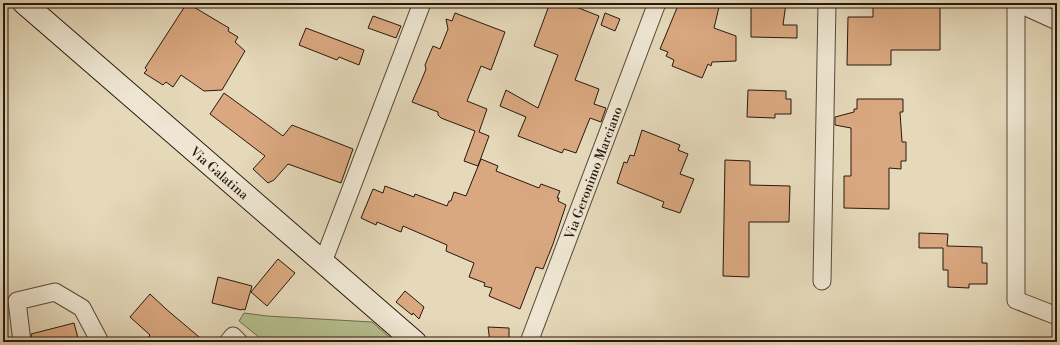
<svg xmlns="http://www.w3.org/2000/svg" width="1060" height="345" viewBox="0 0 1060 345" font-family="'Libre Bodoni',serif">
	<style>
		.green { fill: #b6bf8f; stroke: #6f6c4e }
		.building { fill: #daa880; stroke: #28180e }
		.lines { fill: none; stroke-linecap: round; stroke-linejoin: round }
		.street-casing { stroke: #574839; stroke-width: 19 }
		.secondary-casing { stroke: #28180e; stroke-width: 24 }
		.street { stroke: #eee6d2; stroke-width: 17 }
		.secondary { stroke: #eee6d2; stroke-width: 22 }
		.labels { text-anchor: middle; stroke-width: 3; stroke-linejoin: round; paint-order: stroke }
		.street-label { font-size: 13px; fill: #28180e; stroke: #eee6d2 }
	</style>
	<rect width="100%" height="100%" fill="#e5d9ba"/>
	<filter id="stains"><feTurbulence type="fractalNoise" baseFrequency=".005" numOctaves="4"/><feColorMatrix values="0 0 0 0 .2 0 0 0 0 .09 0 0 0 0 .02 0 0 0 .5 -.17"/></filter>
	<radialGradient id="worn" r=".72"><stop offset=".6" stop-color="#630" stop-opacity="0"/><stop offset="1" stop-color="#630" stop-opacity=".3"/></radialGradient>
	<path class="green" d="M244,313L267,316L372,322L395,342H265L239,321Z"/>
	<path class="building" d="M187,3L229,28L228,31L238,37L235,42L245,51L222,90L204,91L181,75L173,87L166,82L163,85L144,73L147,70L145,68Z
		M550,3H566L599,16L575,80L599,89L594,104L606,108L601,122L590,118L576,153L564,149L562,153L518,136L526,117L500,106L506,90L538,108L558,55L534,46Z
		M679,3H720L714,28L736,36V61L712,62L711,66L708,64L702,78L672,66L674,60L666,56L668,52L660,49Z
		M751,3H786L783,25H797V38L751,37Z
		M873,3H940V50H891V65H847L848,17H873Z
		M455,13L505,32L491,70L481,66L467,101L487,109L479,132L489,136L478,166L464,161L475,131L441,118L438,115V112L412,102L422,79L426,69L425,65L433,46L440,49L448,29L446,19L452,21Z
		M605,13L620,19L615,31L601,25Z
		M373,16L401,26L396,38L368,28Z
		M306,28L364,50L359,65L339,57L337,60L299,45Z
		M748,90L786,91V99H791V114H775V118L747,117Z
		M224,93L283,136L292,125L353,149L341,183L288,164L274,180L268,183L253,169L265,156L210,114Z
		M857,99H903V112H900L902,142H906V161H901V169L889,168V209L844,208V176H851V128L835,125V117L854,112V109H857Z
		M642,130L680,145L678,150L688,154L680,174L694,179L680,213L662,207L664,202L617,183L624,162L627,163L630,155L634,156Z
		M481,159L498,166L496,171L539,188L541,184L560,191L557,198H559L558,201L566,205L553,244L543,269L536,267L520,309L489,296L492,288L484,286L485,283L469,277L474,263L446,251L447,245L403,226L401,232L377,222L376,225L361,218L373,189L383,193L385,186L414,197L415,194L447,206L449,201H451L454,192L466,196Z
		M725,160L750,161V185L790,186L789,222H749V277L723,276Z
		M919,233L948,234L947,246L982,247V263H987V284H969V288L948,287V270H943V248H919Z
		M278,259L295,273L267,306L251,292Z
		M218,277L252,286L245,310L242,309L241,310L212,303Z
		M405,291L424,307L419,319L413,313L412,315L396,302Z
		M150,294L166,309L205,342H144L150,335L130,317Z
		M74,323L79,342H32L31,334Z
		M488,327L509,328V342H490Z"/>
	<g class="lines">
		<defs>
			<g id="street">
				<path d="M1016,3V300L1057,316"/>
				<path d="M1017,3L1057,21"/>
				<path d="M323,262L422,3"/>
				<path d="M822,281L827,3"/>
				<path d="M22,342L17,301L55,292L82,308L100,342"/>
				<path d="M228,342L233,336L239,342"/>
				<path id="s1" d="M529,342L657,3"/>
			</g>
			<g id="secondary">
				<path id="s2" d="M24,3L415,342"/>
			</g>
		</defs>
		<use href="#street" class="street-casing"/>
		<use href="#secondary" class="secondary-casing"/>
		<use href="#street" class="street"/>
		<use href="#secondary" class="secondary"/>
	</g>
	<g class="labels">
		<g class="street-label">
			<text dy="5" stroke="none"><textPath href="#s2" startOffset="259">Via Galatina</textPath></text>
			<text dy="5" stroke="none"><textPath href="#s1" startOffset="181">Via Geronimo Marciano</textPath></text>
		</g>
	</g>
	<rect width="1060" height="345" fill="none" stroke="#e5d9ba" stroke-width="16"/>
	<rect x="4" y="4" width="1052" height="337" fill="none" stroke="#28180e" stroke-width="2"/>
	<rect x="8" y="8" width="1044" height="329" fill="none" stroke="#28180e"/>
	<rect width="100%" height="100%" filter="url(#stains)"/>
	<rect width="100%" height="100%" fill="url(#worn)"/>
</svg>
